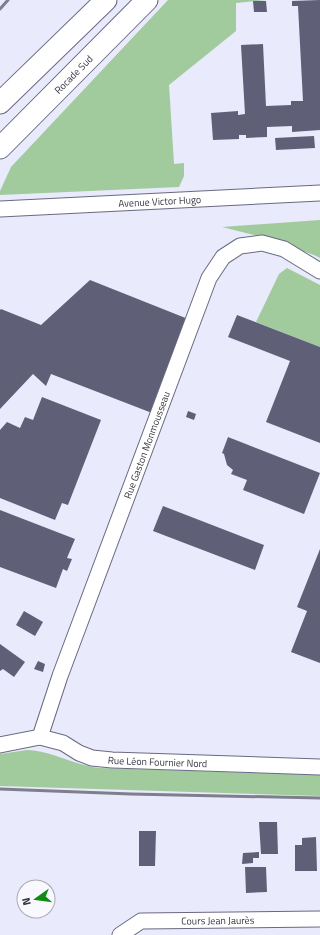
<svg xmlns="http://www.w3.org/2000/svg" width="320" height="935" viewBox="0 0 320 935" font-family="'Titillium Web',sans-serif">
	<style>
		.green { fill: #a1ca9d }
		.building { fill: #5f5f77 }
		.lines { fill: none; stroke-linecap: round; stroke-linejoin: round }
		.minor-casing { stroke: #696a82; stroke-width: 17 }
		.highway-casing { stroke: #696a82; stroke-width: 23 }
		.minor { stroke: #fff; stroke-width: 15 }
		.highway { stroke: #fff; stroke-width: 21 }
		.rail { stroke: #7e7e8c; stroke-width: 3 }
		.labels { text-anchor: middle; stroke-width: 4; stroke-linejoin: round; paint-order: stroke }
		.street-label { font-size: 10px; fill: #353540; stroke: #f8f8fe }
	</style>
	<rect width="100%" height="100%" fill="#e9eafb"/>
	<path class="green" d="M168,0H266L236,3V31L169,85L174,164L184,163V176L179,187L0,195V191L11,167Z
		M320,220V258L314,255L266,238L222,227Z
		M287,268L320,285V347L256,322L279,274Z
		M27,750C52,751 74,765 99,768L320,775V796L0,786V754Z"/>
	<path class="building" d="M320,0V130L292,132V126L267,127V137L246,138V135H239V139L213,140L211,113L238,111V115L245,114L241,45L263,44L266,106L291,105V101H303L298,6H292V1Z
		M253,1H266L267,12H254Z
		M314,136L315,148L276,150L275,138Z
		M90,280L188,319L152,413L51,374L46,386L33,374L0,409V310L1,309L41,325Z
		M237,315L320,347V443L266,422L290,361L228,337Z
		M42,397L101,420L68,505L62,503L55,520L0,498V430L7,422L20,428L25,417L33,420Z
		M188,411L196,414L194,420L186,417Z
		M228,437L320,473L304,514L243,490L247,480L231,474L233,470L227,465L224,454L222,453Z
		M163,506L264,545L255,570L153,531Z
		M0,510L75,539L67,558L72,559L67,571L63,569L56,588L0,567Z
		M320,549V663L291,652L307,611L297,607Z
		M24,611L43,622L35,636L16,625Z
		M0,644L25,662L14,677L3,669L0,671Z
		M38,661L45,664L43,672L34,669Z
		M259,822H277L278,854H261Z
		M139,831H156L155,866H139Z
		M316,837L317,871H295V845H302V838Z
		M259,852V858H253V863L242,864L243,853Z
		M245,867H266L267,892L246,893Z"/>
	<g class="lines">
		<defs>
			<g id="minor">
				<path id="s1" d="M0,209L320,193"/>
				<path id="s2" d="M40,737L60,676L209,278L223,257L240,246L262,243L284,249L320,271"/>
				<path id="s3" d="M0,745L40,737L63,743L79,753L92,758L112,760L320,767"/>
				<path id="s4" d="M120,935L141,921L320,919"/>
			</g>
			<g id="highway">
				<path d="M0,103L106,0"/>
				<path id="s5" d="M0,148L147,0"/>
			</g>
		</defs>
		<use href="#minor" class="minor-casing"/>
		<use href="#highway" class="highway-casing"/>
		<use href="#minor" class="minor"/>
		<use href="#highway" class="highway"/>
		<path class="rail" d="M0,9L8,0
			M0,789L131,794L320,798"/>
	</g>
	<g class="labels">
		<g class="street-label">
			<text dy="4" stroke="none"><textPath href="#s5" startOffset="104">Rocade Sud</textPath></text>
			<text dy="4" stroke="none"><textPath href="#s1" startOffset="160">Avenue Victor Hugo</textPath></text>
			<text dy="4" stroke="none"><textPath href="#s2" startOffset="311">Rue Gaston Monmousseau</textPath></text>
			<text dy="4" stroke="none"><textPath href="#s3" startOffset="163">Rue Léon Fournier Nord</textPath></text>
			<text dy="4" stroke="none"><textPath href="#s4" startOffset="102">Cours Jean Jaurès</textPath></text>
		</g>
	</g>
	<g transform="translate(36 899) rotate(256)"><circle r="19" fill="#f8f8fe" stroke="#aaaab2"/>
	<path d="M0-3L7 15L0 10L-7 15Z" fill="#0f8b13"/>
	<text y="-6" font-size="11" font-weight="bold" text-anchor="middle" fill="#353540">N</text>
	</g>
</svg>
